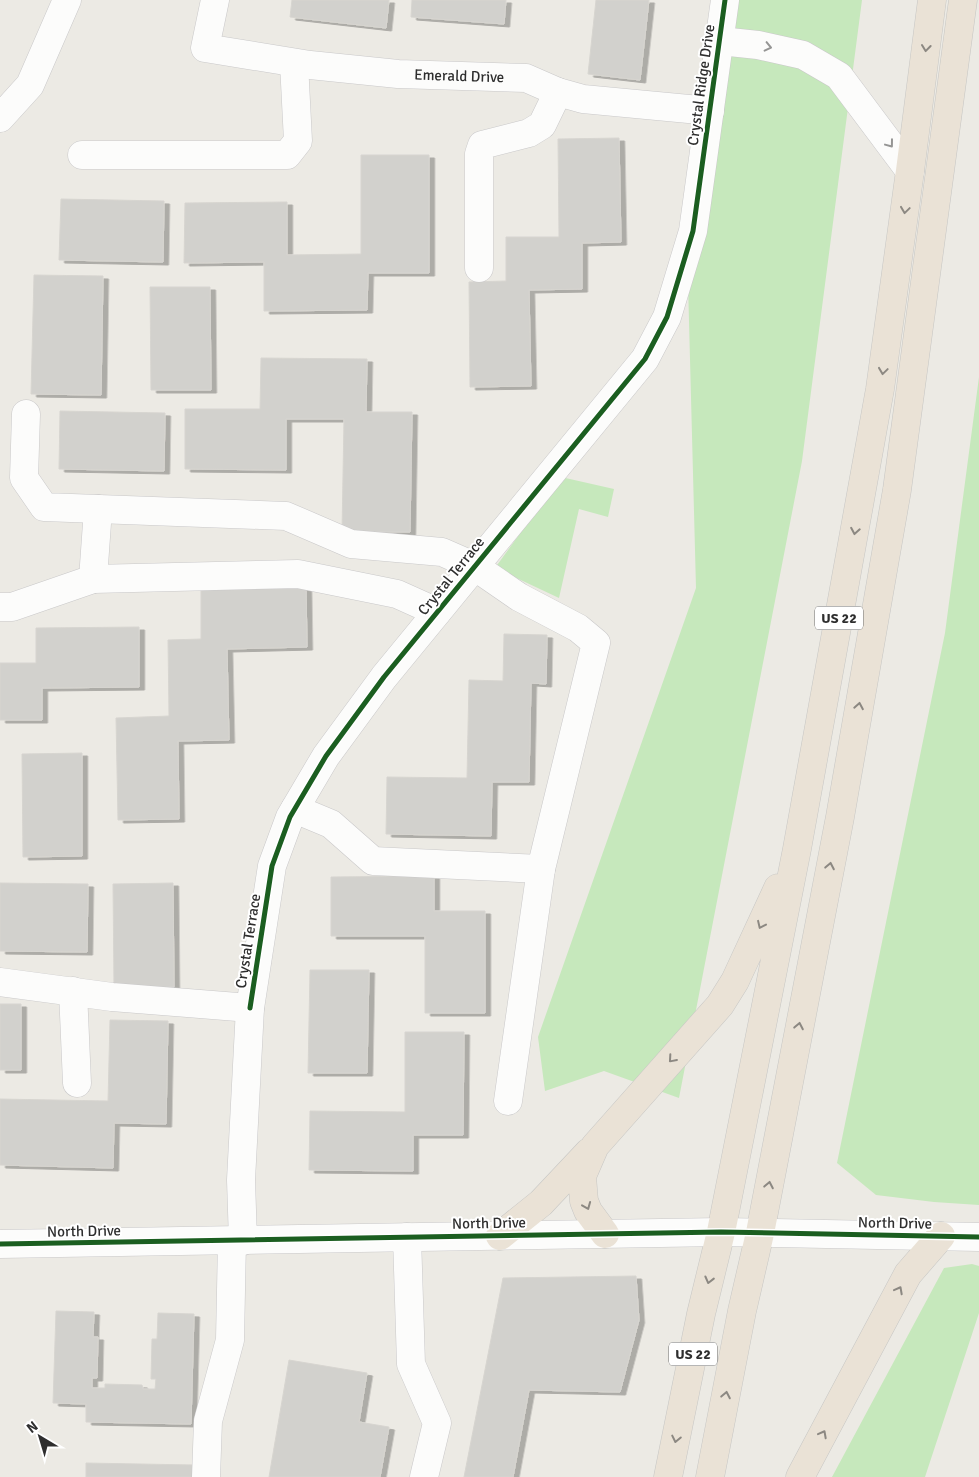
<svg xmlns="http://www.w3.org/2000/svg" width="979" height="1477" viewBox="0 0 979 1477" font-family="Signika,sans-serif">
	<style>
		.green { fill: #c6e8bc }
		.building { fill: #d2d1cd; stroke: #d7d5d0; filter: url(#shadow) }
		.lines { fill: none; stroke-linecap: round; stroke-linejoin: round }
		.minor-casing { stroke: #c9c8c9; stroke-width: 29 }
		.highway-casing { stroke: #c6c6c4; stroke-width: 29 }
		.minor { stroke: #fcfcfb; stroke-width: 28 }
		.highway { stroke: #eae2d6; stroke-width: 28 }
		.cycleway-casing { stroke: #fff; stroke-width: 8 }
		.cycleway { stroke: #1b5e20; stroke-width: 5 }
		.oneway { stroke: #959594 }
		.oneway2 { stroke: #8c8882 }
		.labels { text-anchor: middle; stroke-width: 4; stroke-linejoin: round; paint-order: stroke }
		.shield { fill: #fff; stroke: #6d6d6d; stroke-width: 1 }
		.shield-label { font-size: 14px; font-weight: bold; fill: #2e2e2e }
		.street-label { font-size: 15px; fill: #2e2e2e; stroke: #fff }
	</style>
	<defs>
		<filter id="shadow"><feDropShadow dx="5.5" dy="3" stdDeviation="0" flood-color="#0004"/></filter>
	</defs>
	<rect width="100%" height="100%" fill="#eceae4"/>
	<path class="green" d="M724,0H862L802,461L679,1098L604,1071L545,1091L538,1037L696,588L688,283Z
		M979,377V1205L934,1202L876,1195L837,1163L945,633Z
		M561,477L614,489L608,517L579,509L559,598L495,568Z
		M972,1264L979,1266V1313L925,1477H832L944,1268Z"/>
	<path class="building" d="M292,0H389L386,28L290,17Z
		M412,0H506L504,24L411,17Z
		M596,0H649L640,80L588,74Z
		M619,138L621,242L582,243V289L529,290L531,386L470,387L469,282L506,281V237H559L558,139Z
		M361,155H429V273H368L367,310L264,311V262L184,263L185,203L287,202V255L361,254Z
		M61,199L164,201L163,262L59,260Z
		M34,275L103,276L101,395L31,394Z
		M150,287H210L211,390H151Z
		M261,358L367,359L366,412H412L410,532H342L344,419H286V470L185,469V409H260Z
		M60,411L165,413L164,471L59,469Z
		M306,587L307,647L227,649L229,740L178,741L179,819L118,820L116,718L169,716L168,640L201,639V589Z
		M139,627V687L42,688V720H0V663H36V628Z
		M504,634L547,635L546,684L531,683L529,782H492L491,836L386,834L387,777L467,778L469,680L503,681Z
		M82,753V856L23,857L22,754Z
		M434,876V911H485V1013H425V936H331V877Z
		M0,883L88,884L87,952L0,951Z
		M173,883L174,987H114L113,884Z
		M310,970H369L367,1073H308Z
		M0,1004H21V1070H0Z
		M110,1020L168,1021L166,1124L114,1123L113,1168L0,1165V1099L108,1101Z
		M405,1032H464L463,1135H413V1171L309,1170L310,1111L405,1112Z
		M636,1276L639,1320L620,1392L529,1390L513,1477H464L503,1278Z
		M56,1311L94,1312L93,1337H98L97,1378H92V1388H105V1384L142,1385L143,1389H155L156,1379H151L152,1339H157L158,1313L194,1314L191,1424L86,1422V1404L53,1403Z
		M289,1360L367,1373L359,1422L389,1427L380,1477H269Z
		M86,1463L195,1465L194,1477H86Z"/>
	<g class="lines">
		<defs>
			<g id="minor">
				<path id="s1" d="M215,0L205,48L310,65L398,74L526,78L558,92L583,99L710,111"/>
				<path d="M720,41L758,45L803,55L839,76L910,171"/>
				<path d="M0,118L30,85L67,0"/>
				<path d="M82,155H287L298,141L294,63"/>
				<path d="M479,268V154L482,145L529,133L542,125L558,92"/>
				<path d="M26,414L24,478L44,507L286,516L351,544L442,552L474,566L519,597L578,628L596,643L541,869L508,1101"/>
				<path d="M93,579L298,574L397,594L437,612"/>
				<path d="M0,607H12L93,579L98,509"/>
				<path d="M295,809L331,824L373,861L541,869"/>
				<path d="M0,982L112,997L250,1008"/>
				<path d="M73,991L77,1083"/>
				<path d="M407,1237L411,1364L437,1423L424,1477"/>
				<path d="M243,1241L241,1180L250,1008L272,866L290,817L326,756L384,677L645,359L667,317L693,231L725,0"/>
				<path d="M0,1244L721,1232L979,1237"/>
				<path d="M206,1477L208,1421L230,1340L232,1241"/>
			</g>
			<path id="highway" d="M605,1234L588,1211L584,1201L583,1189L582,1176L595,1146L720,1005L735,981L778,888
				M500,1236L541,1203L589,1152
				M668,1477L701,1314L721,1232L797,849L880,389L910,171L932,0
				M710,1477L742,1311L760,1233L840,817L897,490L963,0
				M800,1477L908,1274L941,1236"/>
		</defs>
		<use href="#minor" class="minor-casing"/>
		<use href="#highway" class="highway-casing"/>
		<use href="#minor" class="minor"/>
		<use href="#highway" class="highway"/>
		<defs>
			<path id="cycleway" d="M250,1008L272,866L290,817L326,756L384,677L645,359L667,317L693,231L725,0
				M0,1244L721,1232L979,1237"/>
		</defs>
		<use href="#cycleway" class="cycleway-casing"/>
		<use href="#cycleway" class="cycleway"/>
	</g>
	<defs><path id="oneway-chevron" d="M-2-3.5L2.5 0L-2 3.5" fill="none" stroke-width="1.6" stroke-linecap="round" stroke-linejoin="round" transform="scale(1.25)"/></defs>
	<g class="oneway">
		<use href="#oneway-chevron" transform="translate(768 47) rotate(13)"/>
		<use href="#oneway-chevron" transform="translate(890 144) rotate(53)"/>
	</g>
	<g class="oneway2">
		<use href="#oneway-chevron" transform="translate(926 48) rotate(97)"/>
		<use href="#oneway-chevron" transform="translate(905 210) rotate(98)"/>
		<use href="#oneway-chevron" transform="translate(883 371) rotate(98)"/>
		<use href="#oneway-chevron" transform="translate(855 531) rotate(100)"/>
		<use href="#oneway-chevron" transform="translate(859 706) rotate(-80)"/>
		<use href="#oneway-chevron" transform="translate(830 866) rotate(-79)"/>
		<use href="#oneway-chevron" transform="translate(761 925) rotate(115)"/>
		<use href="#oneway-chevron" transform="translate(799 1026) rotate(-79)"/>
		<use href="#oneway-chevron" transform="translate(672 1059) rotate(131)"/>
		<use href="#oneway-chevron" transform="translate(769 1185) rotate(-79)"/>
		<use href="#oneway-chevron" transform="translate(587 1206) rotate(68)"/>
		<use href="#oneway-chevron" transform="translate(709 1280) rotate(104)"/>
		<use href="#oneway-chevron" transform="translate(899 1290) rotate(-62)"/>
		<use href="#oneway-chevron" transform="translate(726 1395) rotate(-79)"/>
		<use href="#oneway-chevron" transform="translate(823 1434) rotate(-62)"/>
		<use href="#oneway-chevron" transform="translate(676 1439) rotate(102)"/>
	</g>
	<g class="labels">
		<g class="shield">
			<rect x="815" y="606.5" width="48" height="23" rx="4"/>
			<rect x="669" y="1342.5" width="48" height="23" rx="4"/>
		</g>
		<g class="shield-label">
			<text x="839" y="623">US 22</text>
			<text x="693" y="1359">US 22</text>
		</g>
		<g class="street-label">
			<text dy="5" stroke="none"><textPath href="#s1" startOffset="305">Emerald Drive</textPath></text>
			<text transform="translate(701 85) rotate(-82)" y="5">Crystal Ridge Drive</text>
			<text transform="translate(451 576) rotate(-51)" y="5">Crystal Terrace</text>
			<text transform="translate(248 941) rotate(-81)" y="5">Crystal Terrace</text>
			<text transform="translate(489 1223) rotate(-1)" y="5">North Drive</text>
			<text transform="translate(895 1223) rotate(1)" y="5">North Drive</text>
			<text transform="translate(84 1231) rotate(-1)" y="5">North Drive</text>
		</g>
	</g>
	<g transform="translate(40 1437) rotate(322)" stroke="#ffffff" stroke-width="4" paint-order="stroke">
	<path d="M0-4L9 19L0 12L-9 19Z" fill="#2e2e2e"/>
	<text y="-8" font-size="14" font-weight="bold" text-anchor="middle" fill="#2e2e2e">N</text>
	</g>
</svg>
